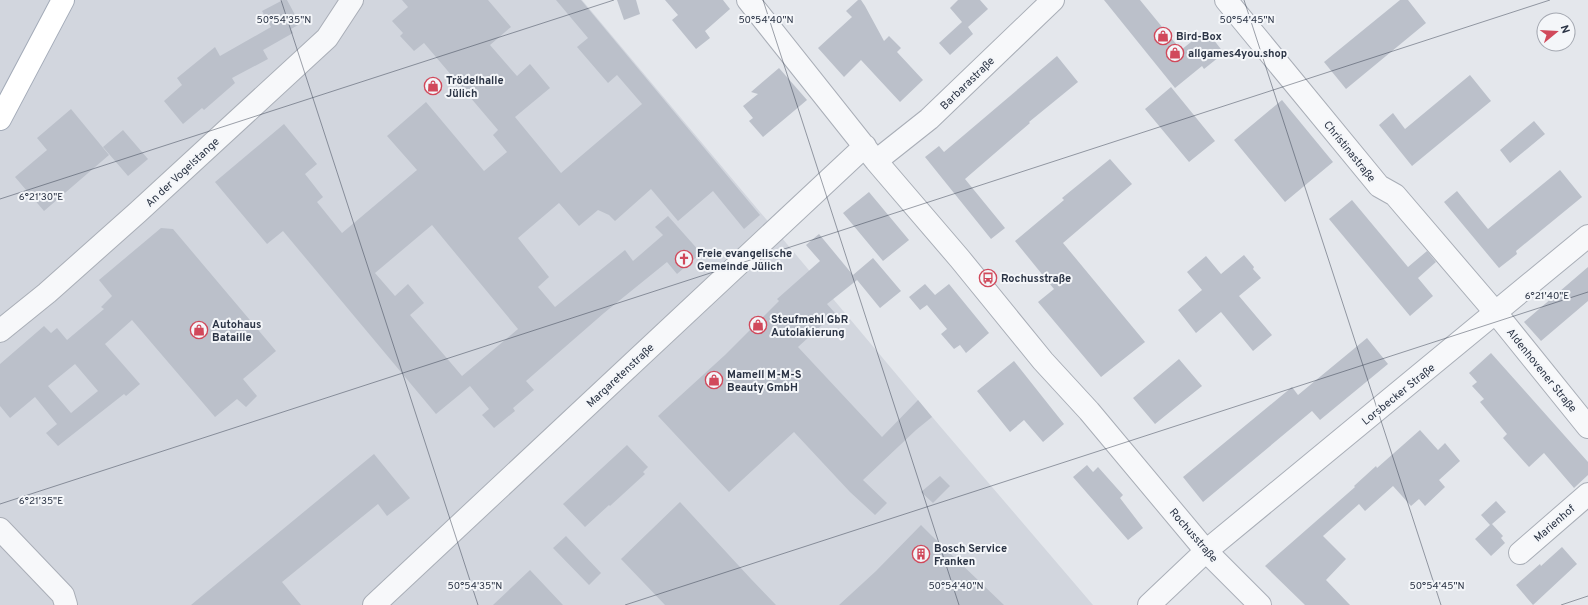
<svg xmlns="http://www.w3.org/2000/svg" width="1588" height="605" viewBox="0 0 1588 605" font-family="Overpass,sans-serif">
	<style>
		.built { fill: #d2d6de }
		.building { fill: #bbc0ca; fill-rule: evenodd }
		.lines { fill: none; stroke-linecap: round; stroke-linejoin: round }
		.street-casing { stroke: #a9aeb7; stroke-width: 24 }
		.primary-casing { stroke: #a3abb8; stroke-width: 24 }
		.street { stroke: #f7f8fa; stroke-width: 22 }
		.primary { stroke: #fff; stroke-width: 22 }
		.ticks { fill: none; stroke: #2b3445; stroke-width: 1; stroke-opacity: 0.45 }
		.labels { text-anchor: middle; stroke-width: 4; stroke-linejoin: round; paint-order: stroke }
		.poi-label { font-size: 11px; font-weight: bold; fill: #2b3445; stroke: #f4f6f9; text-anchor: start }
		.street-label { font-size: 11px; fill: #2b3445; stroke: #f4f6f9 }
		.ticks-label { font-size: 10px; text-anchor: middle; fill: #2b3445; stroke: #f4f6f9; stroke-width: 4; stroke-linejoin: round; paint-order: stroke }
	</style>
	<rect width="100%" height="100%" fill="#e4e7ec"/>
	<path class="built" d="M0,0H582L939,425L1093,605H0Z"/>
	<path class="building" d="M283,0H287L300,24L291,29L293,33L263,50L268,59L232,78L235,83L204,110L202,108L183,124L164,101L182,85L177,78L215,47L220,56L271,27L262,11Z
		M402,0H488L511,27L490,45L517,76L530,64L550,88L515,117L561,173L642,104L617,75L608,83L577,47L588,38L556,0H581L760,215L744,229L713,191L678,221L651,189L615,221L609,215L598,210L579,226L559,203L518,238L549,277L538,287L555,307L625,250L633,261L663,235L655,227L668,216L701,253L677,274L667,262L604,313L526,381L534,390L513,408L515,411L494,428L482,415L489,409L470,386L436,414L283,231L267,244L215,182L284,124L317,164L305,174L323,197L317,202L342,233L417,170L387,136L426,102L484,171L507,152L493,135L498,130L424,43L414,51L400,36L403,33L392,21L408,7ZM432,225L518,329L462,376L410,315L424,303L408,284L395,296L375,273Z
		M617,0H636L640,14L624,20Z
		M665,0H723L730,9L705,31L710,38L696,49L672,20L678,15Z
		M858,0H861L865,6L884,41L889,36L901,48L897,52L923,80L900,102L861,60L844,77L818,48L852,17L846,11Z
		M958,0H980L988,9L968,27L973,34L950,55L939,43L962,22L950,8Z
		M1104,0H1140L1181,50L1206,30L1224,53L1204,69L1202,66L1175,88Z
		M1400,0H1408L1426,23L1346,89L1324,62Z
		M1057,56L1078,82L1029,122L1030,123L965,179L1005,228L991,239L925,157L939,146L944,152Z
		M779,68L807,100L763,137L749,121L753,118L743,106L758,94L751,92Z
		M1470,75L1491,101L1412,166L1379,125L1393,113L1405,129Z
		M1171,87L1215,141L1189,162L1145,109Z
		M1282,100L1333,162L1285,202L1234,140Z
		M71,109L109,155L44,211L15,177L47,150L37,138Z
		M1534,121L1545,134L1510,163L1500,150Z
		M123,130L148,159L128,176L103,147Z
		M1110,159L1132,184L1063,243L1145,342L1101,377L1038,302L1054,289L1015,241L1064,200L1062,198Z
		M1560,170L1582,197L1516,251L1517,254L1499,268L1444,202L1457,191L1488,229Z
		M869,192L909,240L883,261L843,213Z
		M1352,200L1408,267L1427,251L1436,262L1418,278L1433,296L1410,316L1329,219Z
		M161,228L173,229L276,351L243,379L257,396L246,407L237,399L215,417L132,320L105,344L140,384L126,396L124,394L58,446L46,433L57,424L35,397L10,418L0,406V364L44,326L51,333L57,328L67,340L104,309L101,307L112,296L99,280ZM75,364L98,391L71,413L48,386Z
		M819,234L857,280L827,304L835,313L798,347L882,437L918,400L932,417L916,430L863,480L887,503L875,515L850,492L794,432L729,492L658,416L725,355L779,301L777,299L820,261L806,245Z
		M1244,255L1254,267L1253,269L1261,278L1239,296L1272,335L1253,351L1221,312L1196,333L1178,310L1202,290L1187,272L1206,256L1221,274Z
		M873,258L901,291L880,308L853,275Z
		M1588,267V301L1541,341L1524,322Z
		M925,284L935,295L949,284L989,333L966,353L960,345L954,349L941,334L947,329L927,305L920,310L909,297Z
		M1367,338L1388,364L1320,420L1312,411L1203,502L1183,477L1292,387L1298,395Z
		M1491,353L1588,462V475L1574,488L1544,453L1529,467L1503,438L1507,434L1480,402L1484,399L1472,386L1477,382L1469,373Z
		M1179,359L1202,386L1155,424L1133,398Z
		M1014,361L1064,424L1043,442L1024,420L1010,432L977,391Z
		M1420,430L1438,450L1445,443L1460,461L1439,480L1445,487L1425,506L1419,499L1411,506L1393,486L1365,511L1359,504L1323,536L1346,559L1326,580L1350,605H1305L1265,566L1355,487L1354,486L1376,466L1377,468Z
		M627,445L648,467L643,472L645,474L610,506L609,505L585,527L563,504Z
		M374,454L410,498L387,516L378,504L282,582L301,605H191Z
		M1087,465L1093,472L1098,467L1123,495L1120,498L1143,528L1128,540L1073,477Z
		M940,476L950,486L933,503L921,492Z
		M1496,501L1506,512L1492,524L1503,536L1501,538L1505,543L1491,556L1475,539L1490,525L1481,515Z
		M680,502L751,579L776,605H665L621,559Z
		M921,525L932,536L1004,605H839L876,571Z
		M566,536L601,573L589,585L553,548Z
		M1562,547L1577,564L1533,605L1516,585L1540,564L1541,566Z
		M530,570L563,605H493Z"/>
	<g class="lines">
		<defs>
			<path id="street" d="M748,0L876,161L960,259L1043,361L1089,411L1206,551L1260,605
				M1226,0L1379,186L1395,195L1496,313L1588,427
				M876,161L929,119L1053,0
				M0,331L47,293L138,212L327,38L352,0
				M0,529L63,595L66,605
				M1520,553L1588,494
				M374,605L865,146
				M1149,605L1206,551L1588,236"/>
			<path id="primary" d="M0,119L63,0"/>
		</defs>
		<use href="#street" class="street-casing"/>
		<use href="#primary" class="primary-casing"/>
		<use href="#street" class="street"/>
		<use href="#primary" class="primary"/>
	</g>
	<path class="ticks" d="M281,0L478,605M763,0L959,605M1244,0L1441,605M0,199L614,0M0,504L1550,0M625,605L1588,292M1561,605L1588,596"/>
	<defs>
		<symbol id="shop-ring" viewBox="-11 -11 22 22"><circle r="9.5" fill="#f4f6f9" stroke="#d1495b" stroke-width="1.5"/><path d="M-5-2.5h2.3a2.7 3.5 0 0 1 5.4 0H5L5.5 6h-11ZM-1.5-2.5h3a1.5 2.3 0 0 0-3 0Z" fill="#d1495b"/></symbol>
		<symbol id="church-ring" viewBox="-11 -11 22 22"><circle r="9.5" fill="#f4f6f9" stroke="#d1495b" stroke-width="1.5"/><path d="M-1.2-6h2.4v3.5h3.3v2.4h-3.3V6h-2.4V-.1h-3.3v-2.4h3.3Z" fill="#d1495b"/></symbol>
		<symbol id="bus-ring" viewBox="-11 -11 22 22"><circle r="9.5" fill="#f4f6f9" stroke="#d1495b" stroke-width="1.5"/><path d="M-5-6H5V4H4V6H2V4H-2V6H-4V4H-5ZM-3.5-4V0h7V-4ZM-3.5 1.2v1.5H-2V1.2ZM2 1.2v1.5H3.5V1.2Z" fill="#d1495b"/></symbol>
		<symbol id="building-ring" viewBox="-11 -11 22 22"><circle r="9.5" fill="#f4f6f9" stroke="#d1495b" stroke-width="1.5"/><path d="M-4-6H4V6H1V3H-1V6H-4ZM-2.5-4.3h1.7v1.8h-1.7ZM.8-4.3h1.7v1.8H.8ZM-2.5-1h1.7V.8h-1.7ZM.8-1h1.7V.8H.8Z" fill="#d1495b"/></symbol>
	</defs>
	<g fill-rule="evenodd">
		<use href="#shop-ring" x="1153" y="26" width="20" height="20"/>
		<use href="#shop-ring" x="1165" y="43" width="20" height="20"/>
		<use href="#shop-ring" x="423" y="76" width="20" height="20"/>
		<use href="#church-ring" x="674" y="249" width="20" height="20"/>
		<use href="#bus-ring" x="978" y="268" width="20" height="20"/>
		<use href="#shop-ring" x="748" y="315" width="20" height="20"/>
		<use href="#shop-ring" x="189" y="320" width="20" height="20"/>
		<use href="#shop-ring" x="704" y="370" width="20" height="20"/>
		<use href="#building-ring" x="911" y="544" width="20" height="20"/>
	</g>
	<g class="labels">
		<g class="poi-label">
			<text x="1176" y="40">Bird-Box</text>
			<text x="1188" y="57">allgames4you.shop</text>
			<text x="446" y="84">Trödelhalle<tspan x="446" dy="13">Jülich</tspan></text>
			<text x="697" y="257">Freie evangelische<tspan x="697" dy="13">Gemeinde Jülich</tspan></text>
			<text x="1001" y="282">Rochusstraße</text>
			<text x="771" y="323">Steufmehl GbR<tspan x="771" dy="13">Autolakierung</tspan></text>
			<text x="212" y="328">Autohaus<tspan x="212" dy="13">Bataille</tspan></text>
			<text x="727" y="378">Mamell M-M-S<tspan x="727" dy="13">Beauty GmbH</tspan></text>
			<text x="934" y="552">Bosch Service<tspan x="934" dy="13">Franken</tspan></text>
		</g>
		<g class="street-label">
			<text transform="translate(967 83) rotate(-44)" y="4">Barbarastraße</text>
			<text transform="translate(1350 151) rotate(51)" y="4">Christinastraße</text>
			<text transform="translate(182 172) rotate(-43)" y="4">An der Vogelstange</text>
			<text transform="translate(1542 370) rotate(51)" y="4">Aldenhovener Straße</text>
			<text transform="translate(620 375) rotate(-43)" y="4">Margaretenstraße</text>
			<text transform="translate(1398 394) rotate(-39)" y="4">Lorsbecker Straße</text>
			<text transform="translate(1554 523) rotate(-41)" y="4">Marienhof</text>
			<text transform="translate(1194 535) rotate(49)" y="4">Rochusstraße</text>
		</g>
	</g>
	<g class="ticks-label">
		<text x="284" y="23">50°54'35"N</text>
		<text x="766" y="23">50°54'40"N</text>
		<text x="1247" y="23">50°54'45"N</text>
		<text x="41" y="200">6°21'30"E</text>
		<text x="1547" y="299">6°21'40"E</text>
		<text x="41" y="504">6°21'35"E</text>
		<text x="475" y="589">50°54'35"N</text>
		<text x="956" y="589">50°54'40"N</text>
		<text x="1437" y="589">50°54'45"N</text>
	</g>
	<g transform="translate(1556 32) rotate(72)"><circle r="19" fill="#f4f6f9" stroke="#a4a8b1"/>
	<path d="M0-3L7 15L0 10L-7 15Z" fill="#d1495b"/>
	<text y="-6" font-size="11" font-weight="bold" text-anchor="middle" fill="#2b3445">N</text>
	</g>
</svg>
